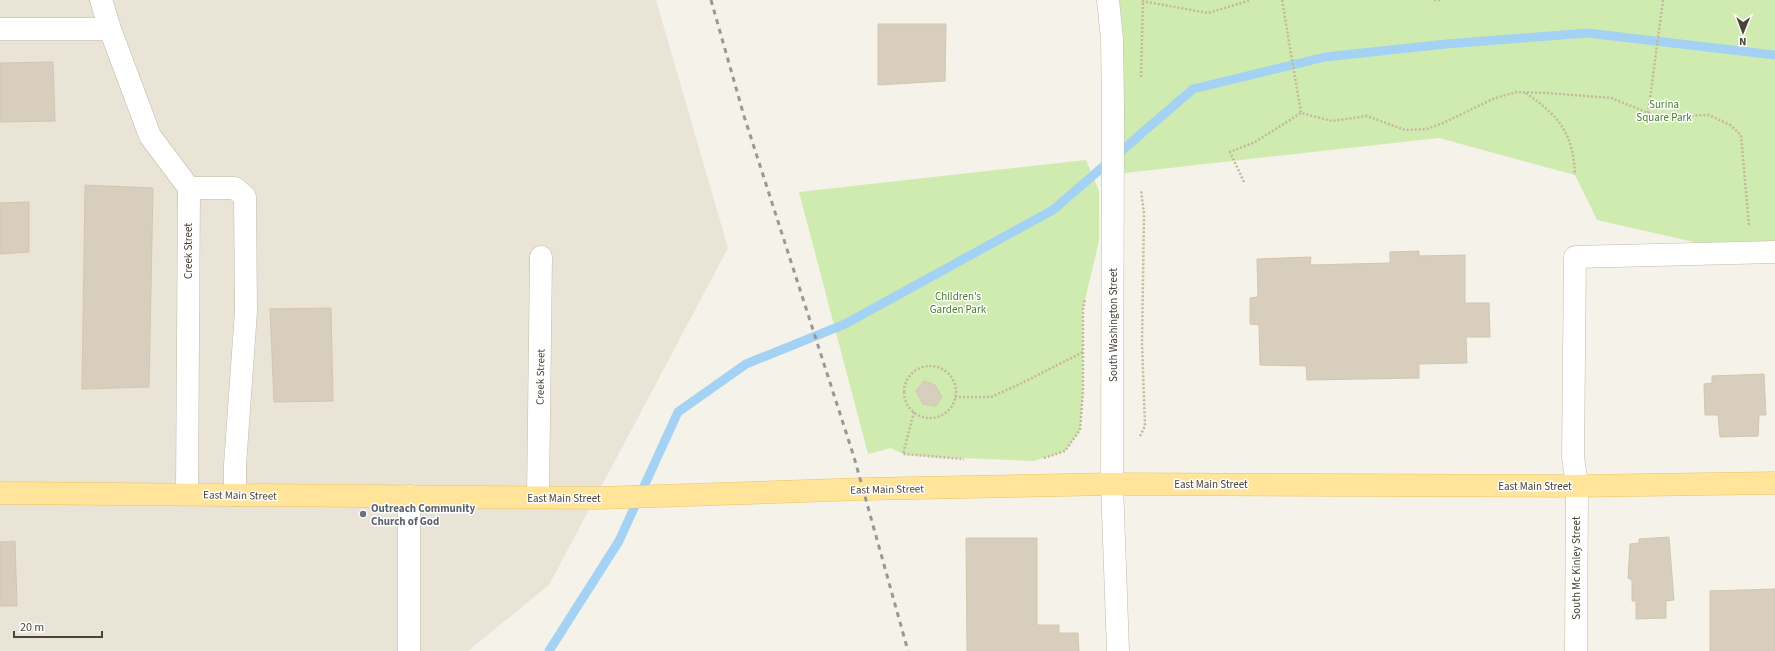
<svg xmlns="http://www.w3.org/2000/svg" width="1775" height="651" viewBox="0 0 1775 651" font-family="'Source Sans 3',sans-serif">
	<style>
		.residential { fill: #eae4d7 }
		.green { fill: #d0ebb0 }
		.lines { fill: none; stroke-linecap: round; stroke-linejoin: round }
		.stream { stroke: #a3d2f4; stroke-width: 9 }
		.building { fill: #d8cebe; stroke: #d3c6b1 }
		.minor-casing { stroke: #c2baab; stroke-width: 23 }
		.major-casing { stroke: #eac463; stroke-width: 23 }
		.path { stroke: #c4b79c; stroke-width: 2.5; stroke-dasharray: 2 2; stroke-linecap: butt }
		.minor { stroke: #fff; stroke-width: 22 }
		.major { stroke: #ffe499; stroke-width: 22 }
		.rail { stroke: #989898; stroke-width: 3; stroke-dasharray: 5 5; stroke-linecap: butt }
		.worship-dot { fill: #6b7280; stroke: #fff; stroke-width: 1.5 }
		.labels { text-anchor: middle; stroke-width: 3; stroke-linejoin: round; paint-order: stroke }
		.park-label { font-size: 11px; fill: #468026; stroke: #fff }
		.street-label { font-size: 11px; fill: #4a4337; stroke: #fff }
		.worship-label { font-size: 11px; font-weight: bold; fill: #5b616d; stroke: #fff; text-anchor: start }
	</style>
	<rect width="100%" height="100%" fill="#f5f2e9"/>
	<path class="residential" d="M0,0H656L728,248L549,585L468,651H0Z"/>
	<path class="green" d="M1100,0H1775V248L1716,247L1597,220L1575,175L1439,138L1125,173Z
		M1086,160L1099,191V241L1083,308V391L1080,430L1065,451L1034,461L937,457L903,454L891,448L868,454L799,192Z"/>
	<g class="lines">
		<path class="stream" d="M549,651L619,541L678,412L746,364L845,324L1053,210L1193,89L1325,57L1446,44L1587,33L1775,55"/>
	</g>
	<path class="building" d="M878,24H946L945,81L878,85Z
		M53,62L55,121L0,122V63Z
		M85,185L153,188L149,387L82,389Z
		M29,202V252L0,254V203Z
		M1419,251V256L1465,255V303H1489L1490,337H1466L1467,363L1419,364V378L1307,380L1306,366L1260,365L1259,325L1250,324V298L1258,297L1257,259L1311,257L1310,265L1390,263V252Z
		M331,308L333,401L274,402L270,309Z
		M1764,374L1766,415H1759L1758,436L1720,437L1718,415H1705L1704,384L1712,383V376Z
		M924,381L935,385L942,397L936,406L923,404L916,391Z
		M1669,537L1674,600L1666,601V618L1636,619V601H1632V580L1628,578L1630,544L1639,543V539Z
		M966,538H1037V625H1059V633H1078L1079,651H967Z
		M15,541L17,606H0V542Z
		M1775,589V651H1710V591Z"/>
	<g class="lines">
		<defs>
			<path id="minor" d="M101,0L110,29L150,136L189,188L187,494
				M1108,0L1112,39L1113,105L1112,484L1118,651
				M0,29H110
				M189,188H235L245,197L246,311L235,465V495
				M538,497L541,257
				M409,651V496
				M1576,651L1577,486L1573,457L1575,257L1775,252"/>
			<path id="major" d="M0,493L599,498L864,489L1112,484L1577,486L1775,483"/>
		</defs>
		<use href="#minor" class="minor-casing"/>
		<use href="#major" class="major-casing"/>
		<path class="path" d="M1282,0L1301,113
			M1434,0H1440
			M1142,1L1208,13L1251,0
			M1141,77L1143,0
			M1526,93C1560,117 1573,133 1575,175
			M1648,113L1663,0
			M1244,182L1230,152L1255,142L1301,113L1332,121L1367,116L1405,130L1427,129L1443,123L1495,98L1517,92L1548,93L1611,98L1656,116L1709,115L1730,125L1741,135L1749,226
			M904 392a26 26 0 1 1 52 0a26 26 0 1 1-52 0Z
			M955,397H991L1020,384L1083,352
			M914,412L903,454L964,459
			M1140,436L1145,426L1142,343L1144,214L1141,190
			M1044,458L1065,451L1080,430L1083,391V308L1085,299"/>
		<use href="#minor" class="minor"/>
		<use href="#major" class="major"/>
		<path class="rail" d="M711,0L744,116L854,457L908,651"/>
	</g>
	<circle class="worship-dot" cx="363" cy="514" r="4"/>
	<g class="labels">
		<g class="park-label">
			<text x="1664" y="108">Surina<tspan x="1664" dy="13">Square Park</tspan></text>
			<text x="958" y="300">Children's<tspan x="958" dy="13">Garden Park</tspan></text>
		</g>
		<g class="street-label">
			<text transform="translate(188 251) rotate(-90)" y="4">Creek Street</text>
			<text transform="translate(1113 325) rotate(-90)" y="4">South Washington Street</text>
			<text transform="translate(540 377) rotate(-89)" y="4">Creek Street</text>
			<text x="1211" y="488">East Main Street</text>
			<text x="1535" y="490">East Main Street</text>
			<text transform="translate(887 489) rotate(-1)" y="4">East Main Street</text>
			<text transform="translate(240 495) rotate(1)" y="4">East Main Street</text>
			<text x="564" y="502">East Main Street</text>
			<text transform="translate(1576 568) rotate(-90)" y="4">South Mc Kinley Street</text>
		</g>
		<g class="worship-label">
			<text x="371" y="512">Outreach Community<tspan x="371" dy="13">Church of God</tspan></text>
		</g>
	</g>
	<g transform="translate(1743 32) rotate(181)" stroke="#ffffff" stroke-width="3" paint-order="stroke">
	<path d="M0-3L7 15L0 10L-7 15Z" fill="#4a4337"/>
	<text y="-6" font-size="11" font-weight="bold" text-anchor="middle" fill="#4a4337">N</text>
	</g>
	<path d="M14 631v6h88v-6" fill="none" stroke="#4a4337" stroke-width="2"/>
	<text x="20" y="631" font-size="12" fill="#4a4337" stroke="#ffffff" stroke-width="3" paint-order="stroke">20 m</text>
</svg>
